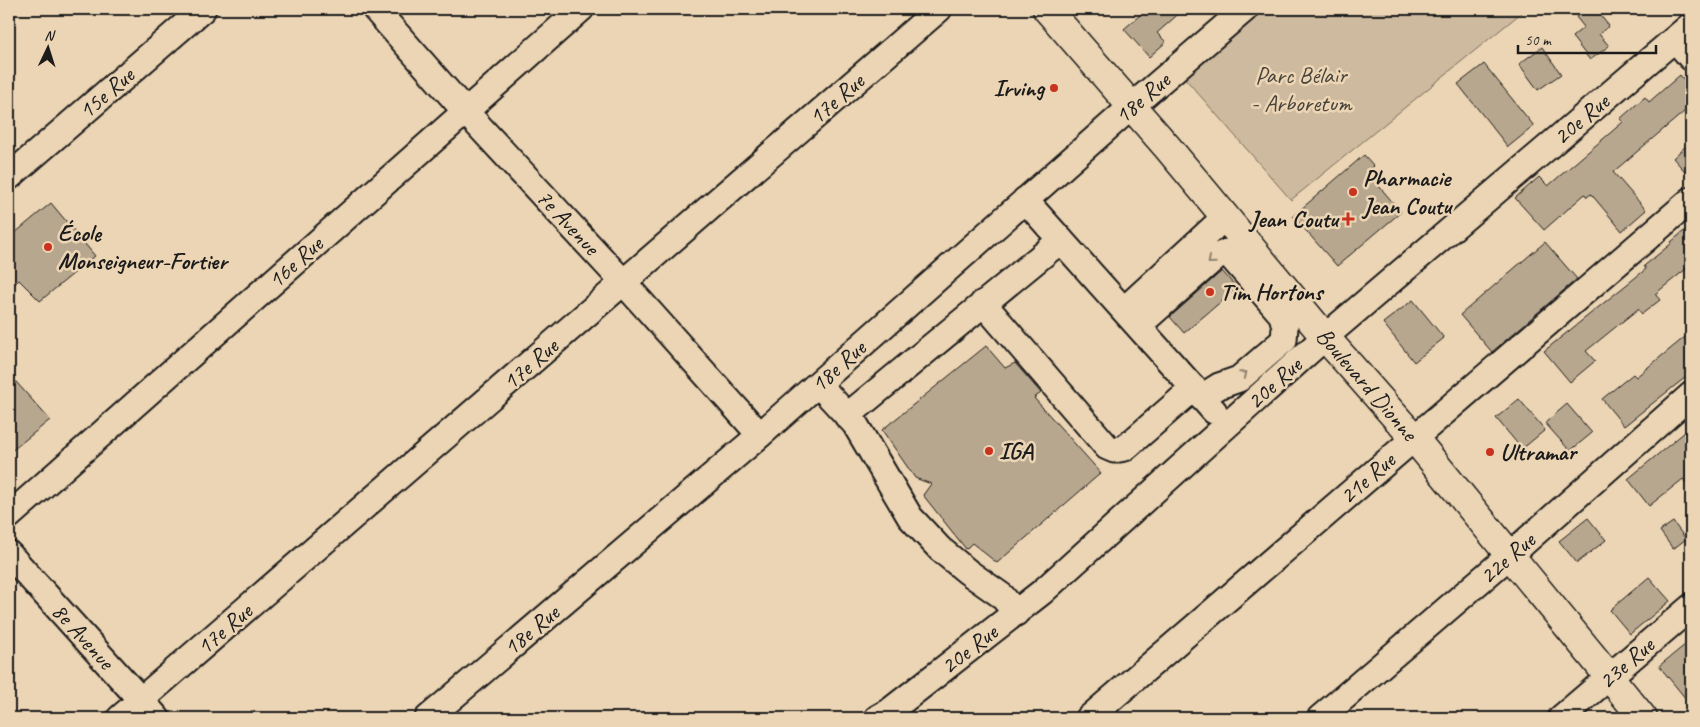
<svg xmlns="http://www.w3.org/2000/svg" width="1700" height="727" viewBox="0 0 1700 727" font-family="Caveat,sans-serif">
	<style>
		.green { fill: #ceba9e; stroke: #756b5d }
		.building { fill: #b8a78f; stroke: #1c1c1c }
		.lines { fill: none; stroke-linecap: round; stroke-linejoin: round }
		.minor-casing { stroke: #1c1c1c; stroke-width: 29 }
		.major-casing { stroke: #1c1c1c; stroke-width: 31 }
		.minor { stroke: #ecd5b4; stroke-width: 25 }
		.major { stroke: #ecd5b4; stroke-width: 28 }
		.oneway { stroke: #8e8270 }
		.poi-dot { fill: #c8321e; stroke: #ecd5b4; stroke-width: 2 }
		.labels { text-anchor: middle; stroke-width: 5; stroke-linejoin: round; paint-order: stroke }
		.park-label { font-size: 24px; fill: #48443c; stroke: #ecd5b4 }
		.poi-label { font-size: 24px; font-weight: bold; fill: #1c1c1c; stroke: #ecd5b4; text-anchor: start }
		.street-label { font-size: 24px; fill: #1c1c1c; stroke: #ecd5b4 }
	</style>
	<rect width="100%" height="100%" fill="#ecd5b4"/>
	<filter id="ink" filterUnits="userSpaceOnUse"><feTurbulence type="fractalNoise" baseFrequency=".02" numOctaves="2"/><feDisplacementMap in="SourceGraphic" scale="10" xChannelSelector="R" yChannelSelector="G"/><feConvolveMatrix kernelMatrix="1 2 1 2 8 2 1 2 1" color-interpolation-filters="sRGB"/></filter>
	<g filter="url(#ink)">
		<path class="green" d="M1258,9H1526L1291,200L1182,75Z"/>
		<path class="building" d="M1147,9H1184L1157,33L1166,42L1149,57L1124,29Z
			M1586,9H1595L1609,26L1599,34L1609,46L1590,60L1572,37L1584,27L1576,17Z
			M1542,47L1561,74L1538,90L1519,64Z
			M1484,64L1534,126L1508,147L1458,84Z
			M1680,75L1691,88V106L1613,172L1646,210L1622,231L1591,194L1587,197L1585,194L1544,230L1515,198L1539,177L1548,186L1623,122L1620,119L1645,97L1649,102Z
			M1691,141V178L1673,158Z
			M1364,155L1374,166L1367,172L1401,212L1337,266L1293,216Z
			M51,203L95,256L40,301L19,280L9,289V238Z
			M1691,225V265L1655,294L1660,300L1642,314L1638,309L1586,351L1595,361L1570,382L1544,351L1646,269L1644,266L1672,243L1671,242Z
			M1545,242L1577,279L1492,352L1460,315Z
			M1222,271L1237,288L1184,333L1170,317Z
			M1413,300L1444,338L1414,362L1383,323Z
			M1691,332V373L1624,426L1602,399L1633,374L1636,377Z
			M986,346L1005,368L1015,363L1041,393L1034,398L1101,473L997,563L972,543L966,549L923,495L931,484L915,478L882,430Z
			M9,374L50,420L9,453Z
			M1519,399L1545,430L1522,449L1496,418Z
			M1567,404L1592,433L1570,451L1545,423Z
			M1691,427V489L1683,479L1649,506L1628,479Z
			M1588,518L1606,540L1577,563L1559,541Z
			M1673,522L1686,539L1673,549L1660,531Z
			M1649,577L1670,601L1630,634L1610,610Z
			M1691,640V705L1659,666Z"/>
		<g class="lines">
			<defs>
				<path id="minor" d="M375,9L465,111L624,283L760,435
					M1675,39L1691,58
					M9,177L203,9
					M1025,200L1214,411
					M983,303L1107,447L1114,450L1125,448L1194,388
					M1124,310L1225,217
					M1138,326L1217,256L1227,252L1282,315L1285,327L1284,340L1239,379L1219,386L1211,391L1203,399
					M818,384L855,424L910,517L940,549L968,572L1002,596L1016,613
					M847,416L1061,240
					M9,516L581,9
					M9,554L157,718
					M120,718L939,9
					M428,718L760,435L1132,106L1245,9
					M877,718L891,710L1042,592L1325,337L1691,25
					M1089,718L1691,200
					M1320,718L1509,556L1691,395
					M1561,718L1691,607"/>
				<path id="major" d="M1047,9L1168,148L1325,337L1414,438L1643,718"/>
			</defs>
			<use href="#minor" class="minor-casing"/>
			<use href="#major" class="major-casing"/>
			<use href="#minor" class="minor"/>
			<use href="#major" class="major"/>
		</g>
		<defs><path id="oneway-chevron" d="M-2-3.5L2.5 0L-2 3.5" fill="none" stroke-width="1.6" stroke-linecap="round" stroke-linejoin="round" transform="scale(1.25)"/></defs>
		<g class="oneway">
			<use href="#oneway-chevron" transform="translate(1211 261) rotate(139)"/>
			<use href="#oneway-chevron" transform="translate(1244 374) rotate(-39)"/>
		</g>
	</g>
	<g class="poi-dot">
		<circle cx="1054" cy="88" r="5"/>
		<circle cx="1353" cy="192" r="5"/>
		<path d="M1345.5 211.5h5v5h5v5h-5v5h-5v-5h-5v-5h5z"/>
		<circle cx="48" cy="247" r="5"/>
		<circle cx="1210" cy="292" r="5"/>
		<circle cx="989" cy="451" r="5"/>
		<circle cx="1490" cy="452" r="5"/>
	</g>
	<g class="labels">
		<g class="park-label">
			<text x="1301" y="83">Parc Bélair<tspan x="1301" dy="28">- Arboretum</tspan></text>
		</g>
		<g class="poi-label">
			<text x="1044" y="96" text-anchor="end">Irving</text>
			<text x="1363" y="186">Pharmacie<tspan x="1363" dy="28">Jean Coutu</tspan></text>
			<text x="1338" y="227" text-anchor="end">Jean Coutu</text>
			<text x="58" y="241">École<tspan x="58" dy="28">Monseigneur-Fortier</tspan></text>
			<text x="1220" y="300">Tim Hortons</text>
			<text x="999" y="459">IGA</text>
			<text x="1500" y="460">Ultramar</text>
		</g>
		<g class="street-label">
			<text transform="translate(106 93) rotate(-41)" y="8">15e Rue</text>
			<text transform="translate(1142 98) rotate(-41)" y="8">18e Rue</text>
			<text transform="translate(836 99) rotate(-41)" y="8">17e Rue</text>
			<text transform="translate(1581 119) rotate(-40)" y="8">20e Rue</text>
			<text transform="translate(568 222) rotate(47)" y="8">7e Avenue</text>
			<text transform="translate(295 262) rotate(-42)" y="8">16e Rue</text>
			<text transform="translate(530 364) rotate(-41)" y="8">17e Rue</text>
			<text transform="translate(838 366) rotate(-42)" y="8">18e Rue</text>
			<text transform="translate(1274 383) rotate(-42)" y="8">20e Rue</text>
			<text transform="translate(1367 384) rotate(49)" y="8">Boulevard Dionne</text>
			<text transform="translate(1367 478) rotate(-41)" y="8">21e Rue</text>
			<text transform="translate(1507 558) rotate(-41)" y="8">22e Rue</text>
			<text transform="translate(224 629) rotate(-41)" y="8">17e Rue</text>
			<text transform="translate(531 630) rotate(-40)" y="8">18e Rue</text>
			<text transform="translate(83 636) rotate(48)" y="8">8e Avenue</text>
			<text transform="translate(969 649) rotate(-38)" y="8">20e Rue</text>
			<text transform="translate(1626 663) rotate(-41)" y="8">23e Rue</text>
		</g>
	</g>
	<rect width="1700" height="727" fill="none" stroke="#ecd5b4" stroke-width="30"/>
	<rect x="15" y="15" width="1670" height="697" fill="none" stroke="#1c1c1c" stroke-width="2" filter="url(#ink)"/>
	<g transform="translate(48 48) rotate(4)" stroke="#ecd5b4" stroke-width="4" paint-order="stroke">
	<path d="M0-4L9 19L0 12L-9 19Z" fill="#1c1c1c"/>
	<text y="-8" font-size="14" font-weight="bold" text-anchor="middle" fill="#1c1c1c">N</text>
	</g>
	<path d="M1518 45v8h138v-8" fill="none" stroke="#1c1c1c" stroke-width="2.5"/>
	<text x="1525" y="45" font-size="15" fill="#1c1c1c" stroke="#ecd5b4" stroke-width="4" paint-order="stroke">50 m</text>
</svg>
